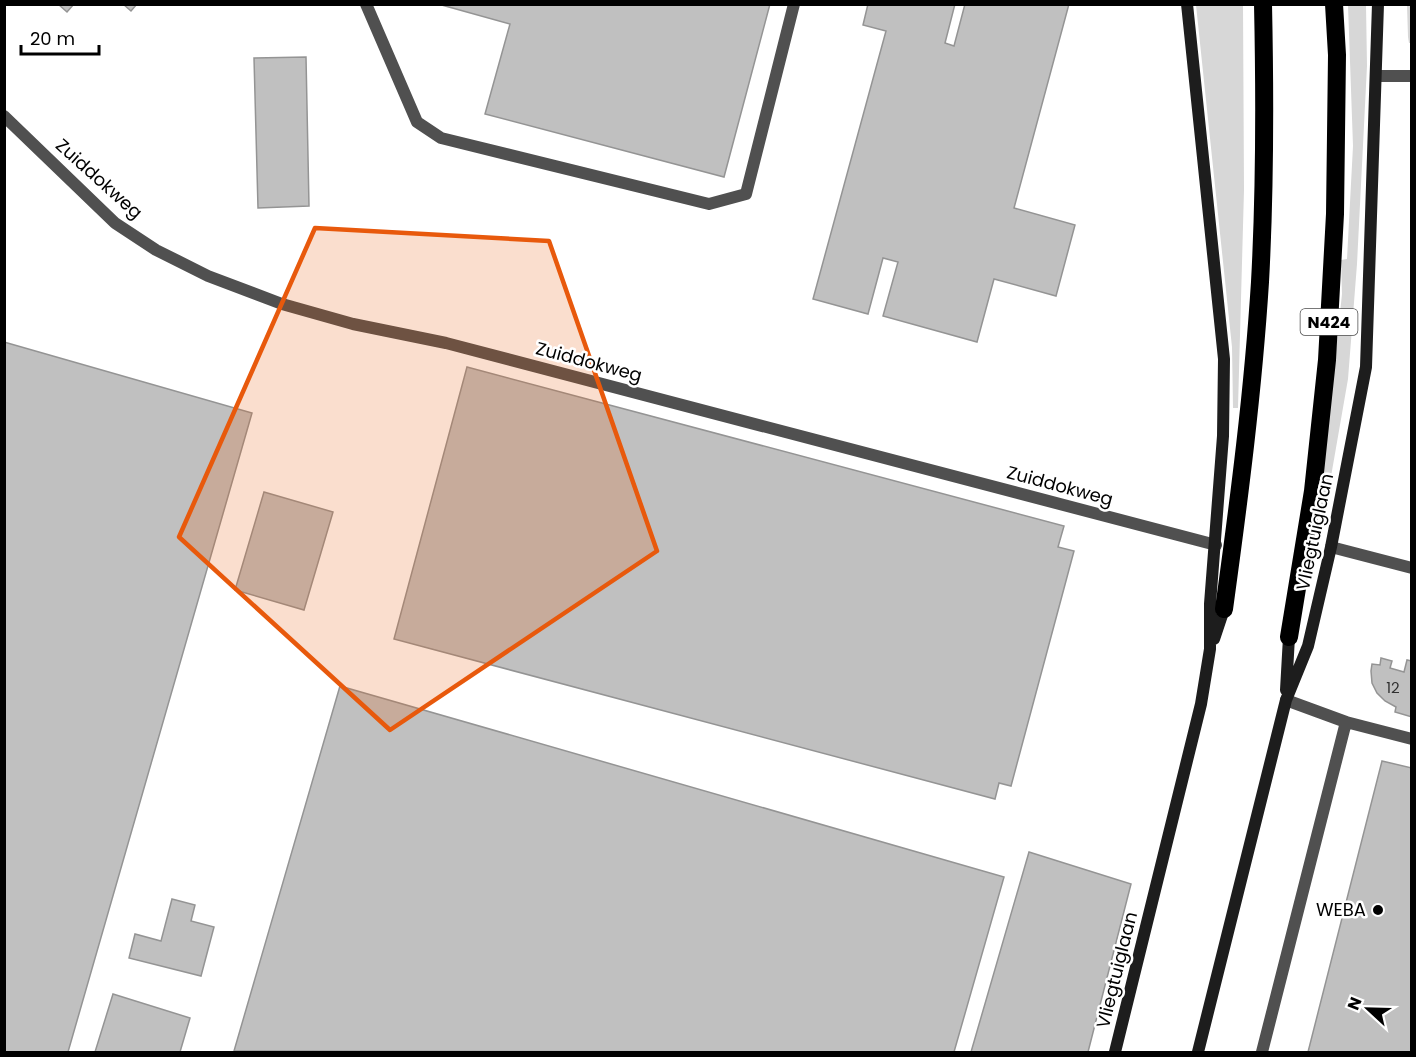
<svg xmlns="http://www.w3.org/2000/svg" width="1416" height="1057" viewBox="0 0 1416 1057" font-family="Poppins,sans-serif">
	<style>
		.green { fill: #d7d7d7 }
		.building { fill: #c0c0c0; stroke: #949494; stroke-width: 1.5 }
		.lines { fill: none; stroke-linecap: round; stroke-linejoin: round }
		.lane { stroke: #505050; stroke-width: 12 }
		.street { stroke: #505050; stroke-width: 12 }
		.secondary { stroke: #1d1d1d; stroke-width: 12 }
		.highway { stroke: #000; stroke-width: 18 }
		.marked { fill: #e8590c; fill-opacity: 0.2; stroke: #e8590c; stroke-width: 4.5; stroke-linejoin: round }
		.poi-dot { fill: #000; stroke: #fff; stroke-width: 2 }
		.labels { text-anchor: middle; stroke-width: 5; stroke-linejoin: round; paint-order: stroke }
		.number-label { font-size: 15px; fill: #303030 }
		.shield { fill: #fff; stroke: #4c4c4c; stroke-width: 1.5 }
		.shield-label { font-size: 16px; font-weight: bold; fill: #000 }
		.street-label { font-size: 18px; fill: #000; stroke: #fff }
		.poi-label { font-size: 18px; fill: #000; stroke: #fff; text-anchor: end }
	</style>
	<rect width="100%" height="100%" fill="#fff"/>
	<path class="green" d="M1196,5H1243L1244,190L1238,408H1233L1232,347Z
		M1348,5H1366L1367,66L1357,264L1348,379L1325,511H1319L1342,294L1341,260L1347,259L1353,146Z
		M1407,5H1411V43H1409L1408,37Z"/>
	<path class="building" d="M58,4H74L67,12Z
		M123,4H137L131,11Z
		M438,4H770L724,177L485,114L510,24Z
		M868,4H955L945,43L954,46L965,4H1069L1014,208L1075,225L1056,296L994,279L977,342L883,316L898,262L883,258L868,314L813,299L886,31L863,25Z
		M306,57L309,206L258,208L254,58Z
		M4,342L252,413L68,1052H4Z
		M467,367L1064,526L1058,547L1074,551L1011,786L999,783L995,799L394,639Z
		M264,492L333,512L304,610L235,590Z
		M1381,658L1392,661L1390,668L1404,672L1407,660L1412,661V717L1395,712L1396,707L1385,701L1377,693L1372,683L1371,671L1372,664L1380,665Z
		M340,686L1004,877L954,1052L234,1051Z
		M1382,761L1412,768V1052H1308Z
		M1029,852L1131,884L1088,1052H971Z
		M172,899L195,905L191,921L214,927L201,976L129,958L135,934L161,941Z
		M113,994L190,1018L180,1052H95Z"/>
	<g class="lines">
		<path class="lane" d="M366,4L417,122L441,138L709,204L746,194L794,4
			M1377,76H1412
			M1331,547L1412,568
			M1286,700L1346,722
			M1262,1052L1346,722L1412,739"/>
		<path class="street" d="M4,116L115,223L156,250L208,276L282,304L353,324L446,343L1216,545"/>
		<path class="secondary" d="M1214,639L1224,609
			M1286,690L1289,637
			M1115,1052L1201,704L1210,649V604L1223,436L1224,359L1187,4
			M1198,1052L1286,700L1308,646L1331,547L1366,367L1378,4"/>
		<path class="highway" d="M1224,609C1239,500 1253,392 1260,282C1265,190 1265,97 1263,4
			M1289,637L1313,491L1327,360L1335,214L1337,55L1334,4"/>
	</g>
	<path class="marked" d="M315,228L549,241L657,551L390,730L179,537Z"/>
	<circle class="poi-dot" cx="1378" cy="910" r="6"/>
	<g class="labels">
		<g class="number-label">
			<text x="1393" y="693">12</text>
		</g>
		<rect class="shield" x="1300.5" y="309" width="57" height="26" rx="4.5"/>
		<g class="shield-label">
			<text x="1329" y="328">N424</text>
		</g>
		<g class="street-label">
			<text transform="translate(99 179) rotate(42)" y="6">Zuiddokweg</text>
			<text transform="translate(589 362) rotate(15)" y="6">Zuiddokweg</text>
			<text transform="translate(1060 486) rotate(15)" y="6">Zuiddokweg</text>
			<text transform="translate(1315 532) rotate(-78)" y="6">Vliegtuiglaan</text>
			<text transform="translate(1117 970) rotate(-76)" y="6">Vliegtuiglaan</text>
		</g>
		<g class="poi-label">
			<text x="1366" y="916">WEBA</text>
		</g>
	</g>
	<rect width="1416" height="1057" fill="none" stroke="#000000" stroke-width="12"/>
	<g transform="translate(1368 1009) rotate(292)" stroke="#ffffff" stroke-width="4.5" paint-order="stroke">
	<path d="M0-4.5L10 22L0 15L-10 22Z" fill="#000000"/>
	<text y="-9" font-size="16" font-weight="bold" text-anchor="middle" fill="#000000">N</text>
	</g>
	<path d="M21 45v9h78v-9" fill="none" stroke="#000000" stroke-width="3"/>
	<text x="30" y="45" font-size="18" fill="#000000" stroke="#ffffff" stroke-width="4.5" paint-order="stroke">20 m</text>
</svg>
